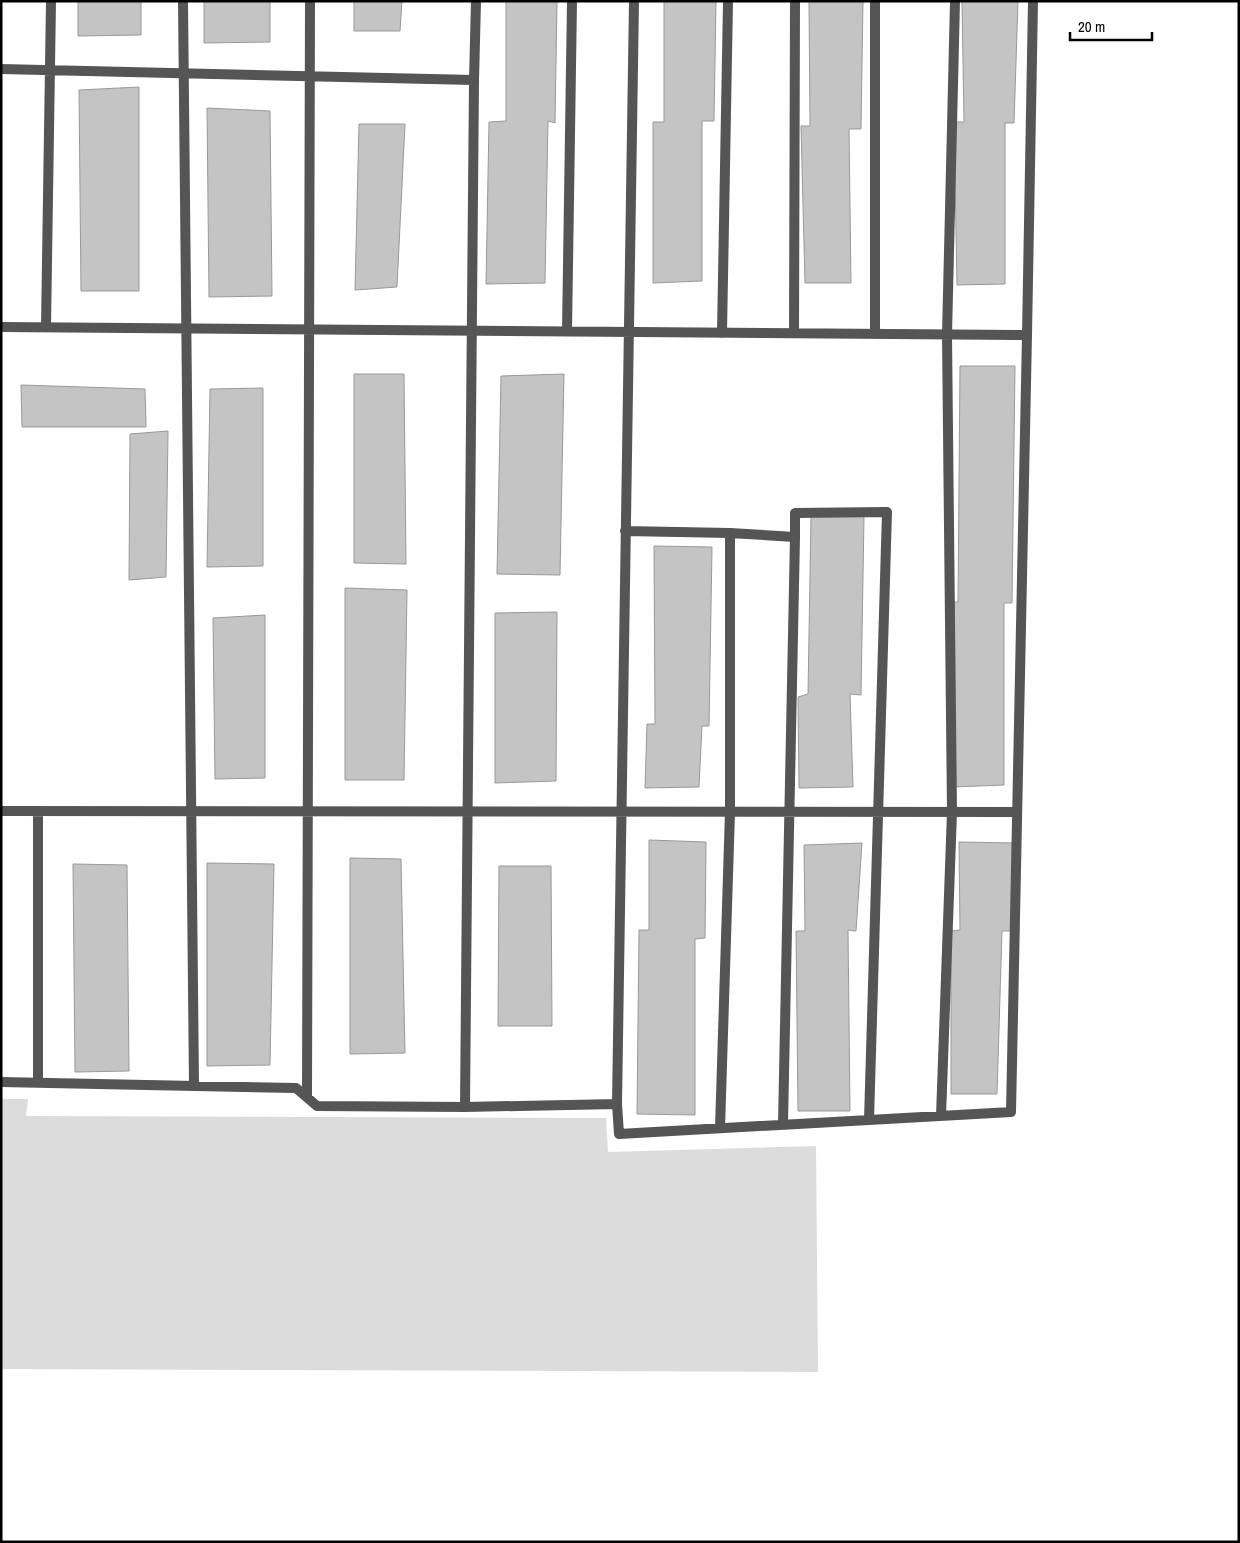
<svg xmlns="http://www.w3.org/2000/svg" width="1240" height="1543" viewBox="0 0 1240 1543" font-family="'Archivo Narrow',sans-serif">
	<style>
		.green { fill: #dcdcdc }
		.building { fill: #c4c4c4; stroke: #999 }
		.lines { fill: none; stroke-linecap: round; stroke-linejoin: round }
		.street { stroke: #555; stroke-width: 10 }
	</style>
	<rect width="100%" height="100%" fill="#fff"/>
	<path class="green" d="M1,1099H28L26,1116L606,1118L608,1152L816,1146L818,1372L1,1369Z"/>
	<path class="building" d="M78,1H141V35L78,36Z
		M204,1H270V42L204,43Z
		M354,1H402L400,31H354Z
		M506,1H557L555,123L548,121L545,283L486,284L489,122L506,121Z
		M664,1H716L714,121H702V281L653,283V122H664Z
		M809,1H863L861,129H849L851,283H805L801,126H810Z
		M962,1H1018L1014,123H1005V284L957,285L954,122H964Z
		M139,87V291H81L79,90Z
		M207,108L270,111L272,296L209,297Z
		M359,124H405L397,287L355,290Z
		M960,366H1015L1012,603H1004V785L953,787L951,602H958Z
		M354,374H404L406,564L354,563Z
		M564,374L560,575L497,574L501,376Z
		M21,385L145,389L146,427H22Z
		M263,388V566L207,567L210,389Z
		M168,431L166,577L129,580L130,434Z
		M811,516H864L861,695L850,694L853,787L799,788L798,697L808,694Z
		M654,546L712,547L709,726H702L699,787L645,788L647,724H655Z
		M345,588L407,590L404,780H345Z
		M557,612L556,781L495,783V613Z
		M265,615V778L215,779L213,618Z
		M649,840L706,842L705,938L695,939V1115L637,1114L639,930H649Z
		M959,842L1016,843L1015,931H1002L997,1094H951V931L960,930Z
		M862,843L856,931L848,930L850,1111H798L796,931H805L804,845Z
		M350,858L401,859L405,1053L350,1054Z
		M207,863L274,864L270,1065L207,1066Z
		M73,864L127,865L129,1071L75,1072Z
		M499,866H551L552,1026H498Z"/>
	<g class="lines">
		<path class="street" d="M183,1L194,1086
			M875,1V334
			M1,69L474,80L476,1
			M1,327L1027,335L1033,1
			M46,327L51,1
			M567,331L572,1
			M722,333L728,1
			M794,333L795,1
			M625,531L730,533V812L720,1128
			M730,533L795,537L783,1124
			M795,537V513L887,512L869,1120
			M1,811L1017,812
			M38,811V1083
			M1,1082L296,1088L317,1106L465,1107L617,1104L619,1134L1011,1112L1027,335
			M307,1097L310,1
			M617,1104L634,1
			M465,1107L474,80
			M941,1116L952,812L947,335L955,1"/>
	</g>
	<rect width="1240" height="1543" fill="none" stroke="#000000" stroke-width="5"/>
	<path d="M1070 32v8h82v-8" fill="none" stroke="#000000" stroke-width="2.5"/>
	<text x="1078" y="32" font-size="15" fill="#000000" stroke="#ffffff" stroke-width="4" paint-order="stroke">20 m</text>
</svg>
